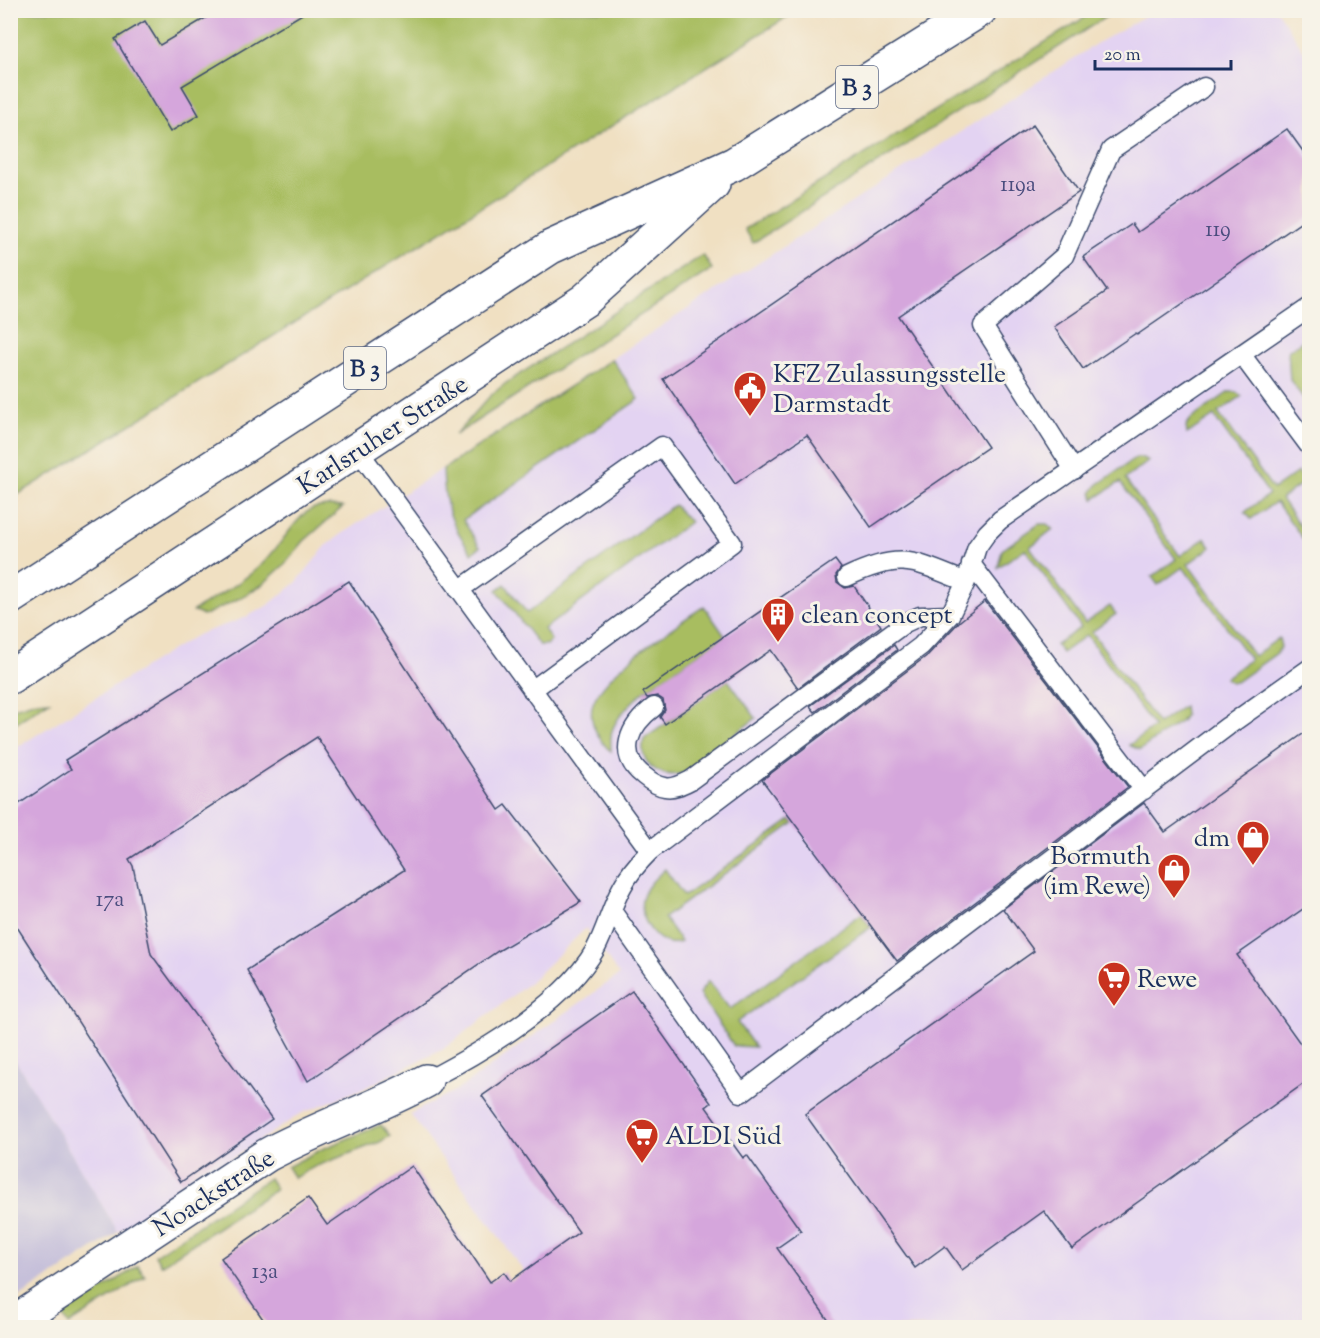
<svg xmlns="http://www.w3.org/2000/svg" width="1320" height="1338" viewBox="0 0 1320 1338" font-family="'Sorts Mill Goudy',serif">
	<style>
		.built { fill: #e3d3f2 }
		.industrial { fill: #c6c0da }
		.green { fill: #a8bd61; stroke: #627660; stroke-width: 1.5 }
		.building { fill: #d5a6dc }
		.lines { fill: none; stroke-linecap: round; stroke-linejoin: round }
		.lane-casing { stroke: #3b4a6d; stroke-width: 21 }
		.street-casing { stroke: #3b4a6d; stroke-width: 36 }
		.primary-casing { stroke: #3b4a6d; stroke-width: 36 }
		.lane { stroke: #fff; stroke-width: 18 }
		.street { stroke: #fff; stroke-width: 33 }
		.primary { stroke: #fff; stroke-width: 33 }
		.labels { text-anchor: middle; stroke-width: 6; stroke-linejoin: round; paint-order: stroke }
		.number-label { font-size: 22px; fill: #4a4d7e }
		.shield { fill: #f7f3e8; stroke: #5d6a87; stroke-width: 1.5 }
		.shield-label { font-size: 24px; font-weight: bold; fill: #1b2f5e }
		.poi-label { font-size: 26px; fill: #1b2f5e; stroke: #f7f3e8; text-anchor: start }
		.street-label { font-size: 26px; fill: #1b2f5e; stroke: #f7f3e8 }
	</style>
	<rect width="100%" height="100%" fill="#f7f3e8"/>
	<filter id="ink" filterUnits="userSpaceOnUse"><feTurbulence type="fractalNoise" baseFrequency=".0167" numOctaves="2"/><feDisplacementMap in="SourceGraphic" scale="12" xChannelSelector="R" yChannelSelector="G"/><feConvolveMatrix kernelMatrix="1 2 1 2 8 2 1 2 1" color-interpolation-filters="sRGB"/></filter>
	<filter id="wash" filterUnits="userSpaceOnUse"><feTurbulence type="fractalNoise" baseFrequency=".008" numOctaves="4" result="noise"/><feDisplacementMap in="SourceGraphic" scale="24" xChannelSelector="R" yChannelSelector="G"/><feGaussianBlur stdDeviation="1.35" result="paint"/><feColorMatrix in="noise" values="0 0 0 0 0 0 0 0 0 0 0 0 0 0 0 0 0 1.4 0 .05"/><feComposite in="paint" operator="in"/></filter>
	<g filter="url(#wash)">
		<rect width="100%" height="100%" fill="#f0e0c2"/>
		<path class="built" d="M1154,11H1277L1310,60L1309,1327H564L410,1114L460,1088L619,975L586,928L528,984L446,1047L367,1087L302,1113L118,1232L11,1053V751L185,642L199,634L242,619L267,606L296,583L326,546L346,531L1099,42Z"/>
		<path class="industrial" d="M11,1053L118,1232L11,1303H10Z"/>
		<path class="green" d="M11,11H797L11,499Z
			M1095,11H1115L753,243L745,229Z
			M703,255L712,269L455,435L490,396L506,383Z
			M1309,336V406L1290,380L1288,351Z
			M612,359L639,399L463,520L480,547L472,553C450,524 444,505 443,469Z
			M1229,392H1236L1242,396L1218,413L1273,489L1298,472L1305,481L1281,499L1309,539V547L1276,502L1251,519L1245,512L1269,494L1214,416L1187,434L1186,426L1191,419Z
			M1136,458H1143L1149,461L1125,479L1180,556L1205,538L1211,547L1188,564L1254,656L1279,638L1281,647L1277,653L1236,682H1231L1225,678L1250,659L1183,567L1158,585L1152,577L1176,559L1120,482L1094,499L1092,492L1097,485Z
			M674,505L690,522L544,629L551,640L546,645H539L497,590L505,584L527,613Z
			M326,506L343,507L304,541L285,564L262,585L240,598L203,616L193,611C217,596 242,583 262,564C277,551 297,515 312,509C316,507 322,507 326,506Z
			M1039,524H1047L1053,529L1030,547L1085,623L1110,606L1116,614L1092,632L1158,724L1184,706L1185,715L1181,721L1140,750L1129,745L1154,727L1087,635L1062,653L1056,645L1081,627L1025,549L998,567L1002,550Z
			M704,606L725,636L643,692C631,703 617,716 612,731C610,737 611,745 611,752C599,740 589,725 592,707C598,675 677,625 704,606Z
			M728,680L756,718L684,773C661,780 637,764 644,739Z
			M49,701L11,726V709L33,702Z
			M791,820L794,823L664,918L681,942C659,951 638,918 642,900C645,887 655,878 665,869L684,896Z
			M861,914L871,927L737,1022L755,1047L734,1046L699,994L708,981L730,1009Z
			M381,1125L390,1136L380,1142L314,1167L294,1178L287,1167L322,1149Z
			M269,1178L276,1189L161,1265L155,1255Z
			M138,1266L145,1276L69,1325L63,1315Z"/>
		<g id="blocks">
			<path class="building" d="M219,10H309L182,86L199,115L170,132L115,39L145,21L160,45Z
				M1033,125L1079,192L898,316L988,447L871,527L807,435L735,484L663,379Z
				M1287,129L1310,161V216L1137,335L1136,333L1083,369L1054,327L1107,291L1083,257L1132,224L1138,232Z
				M835,560L841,568L836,575L837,582L845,588L854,586L881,626L798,688L771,650L665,724L660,717L665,710L663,700L657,696L647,698L643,692Z
				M349,581L499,810L506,805L581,902L498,951L308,1081L247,970L404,870L317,737L129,859L133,866L151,954L272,1119L181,1182L10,916V810L71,769L65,760Z
				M985,601L1128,787L897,961L762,780L928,655L960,621Z
				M894,645L897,650L815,712L810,706Z
				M1310,729V904L1237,955L1310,1057V1079L1072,1249L1044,1211L962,1270L945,1246L915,1268L805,1114L1034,951L1003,909L1144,803L1165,832Z
				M632,991L711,1103L706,1107L743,1158L747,1155L801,1231L777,1248L834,1328H269L221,1258L308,1198L327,1225L412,1166L490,1282L504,1272L510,1281L579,1232L482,1096Z"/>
		</g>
	</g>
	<g filter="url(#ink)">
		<use href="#blocks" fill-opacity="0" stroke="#3b4a6d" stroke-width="1.5"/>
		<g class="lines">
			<defs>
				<path id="lane" d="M1241,354L1310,447
					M358,450L650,851
					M1074,470L983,326L1064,256L1111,150L1204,87
					M971,564L1144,790
					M847,577C901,551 914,561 966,582
					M459,590L662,446L732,543L532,690
					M654,707C630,725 615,754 644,776C650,781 657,786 665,787C674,789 683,784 691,780L905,623L920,616L950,615
					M612,911L741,1093L1228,726L1310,668
					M426,1081C482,1052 563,1005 595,950C606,930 611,907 622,887C629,873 639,862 650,851L921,646L950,615L966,582L977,547L987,533L1000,520L1310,307"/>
				<path id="street" d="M10,1325L267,1155C319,1127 374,1109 426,1081"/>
				<path id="primary" d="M10,598L551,247L734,164L980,10
					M10,677L585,300L713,184"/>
			</defs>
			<use href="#lane" class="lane-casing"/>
			<use href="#street" class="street-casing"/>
			<use href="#primary" class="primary-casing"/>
			<use href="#lane" class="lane"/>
			<use href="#street" class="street"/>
			<use href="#primary" class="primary"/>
		</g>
	</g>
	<defs>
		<symbol id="civic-pin" viewBox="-11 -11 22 30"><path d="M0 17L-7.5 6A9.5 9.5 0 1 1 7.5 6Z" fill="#c8321e" stroke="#f7f3e8"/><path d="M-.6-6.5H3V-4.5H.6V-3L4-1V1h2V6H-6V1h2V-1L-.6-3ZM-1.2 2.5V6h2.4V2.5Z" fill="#fff"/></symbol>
		<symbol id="building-pin" viewBox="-11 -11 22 30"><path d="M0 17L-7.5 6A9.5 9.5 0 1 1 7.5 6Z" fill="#c8321e" stroke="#f7f3e8"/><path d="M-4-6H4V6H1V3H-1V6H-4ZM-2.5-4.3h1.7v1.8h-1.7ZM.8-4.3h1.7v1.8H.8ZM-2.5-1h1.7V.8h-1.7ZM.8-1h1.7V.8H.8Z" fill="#fff"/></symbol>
		<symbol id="shop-pin" viewBox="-11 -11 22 30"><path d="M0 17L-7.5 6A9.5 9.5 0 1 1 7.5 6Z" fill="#c8321e" stroke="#f7f3e8"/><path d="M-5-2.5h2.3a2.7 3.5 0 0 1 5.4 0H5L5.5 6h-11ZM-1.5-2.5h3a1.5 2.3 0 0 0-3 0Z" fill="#fff"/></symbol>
		<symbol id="supermarket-pin" viewBox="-11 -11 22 30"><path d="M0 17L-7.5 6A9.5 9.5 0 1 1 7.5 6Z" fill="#c8321e" stroke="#f7f3e8"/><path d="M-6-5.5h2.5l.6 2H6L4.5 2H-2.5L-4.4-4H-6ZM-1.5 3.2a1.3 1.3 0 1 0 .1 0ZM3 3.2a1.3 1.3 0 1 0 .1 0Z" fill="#fff"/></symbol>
	</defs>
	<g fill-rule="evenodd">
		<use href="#civic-pin" x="731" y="369" width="38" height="52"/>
		<use href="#building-pin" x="759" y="595" width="38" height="52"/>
		<use href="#shop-pin" x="1234" y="818" width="38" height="52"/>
		<use href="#shop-pin" x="1155" y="851" width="38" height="52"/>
		<use href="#supermarket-pin" x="1095" y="959" width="38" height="52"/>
		<use href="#supermarket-pin" x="623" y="1116" width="38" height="52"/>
	</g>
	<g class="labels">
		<g class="number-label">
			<text x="1018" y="191">119a</text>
			<text x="1218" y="236">119</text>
			<text x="110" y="906">17a</text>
			<text x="265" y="1278">13a</text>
		</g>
		<g class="shield">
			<rect x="836" y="66" width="42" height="42" rx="4.5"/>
			<rect x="344" y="347" width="42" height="42" rx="4.5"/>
		</g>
		<g class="shield-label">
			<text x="857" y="95">B 3</text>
			<text x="365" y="376">B 3</text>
		</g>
		<g class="poi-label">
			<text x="773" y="382">KFZ Zulassungsstelle<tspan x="773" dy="30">Darmstadt</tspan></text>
			<text x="801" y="623">clean concept</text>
			<text x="1230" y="846" text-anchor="end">dm</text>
			<text x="1151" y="864" text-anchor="end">Bormuth<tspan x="1151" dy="30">(im Rewe)</tspan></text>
			<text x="1137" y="987">Rewe</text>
			<text x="665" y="1144">ALDI Süd</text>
		</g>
		<g class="street-label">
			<text transform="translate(382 434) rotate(-33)" y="9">Karlsruher Straße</text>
			<text transform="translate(213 1192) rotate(-33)" y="9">Noackstraße</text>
		</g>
	</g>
	<rect width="1320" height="1338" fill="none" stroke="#f7f3e8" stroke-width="36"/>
	<path d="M1095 60v9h136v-9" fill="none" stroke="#1b2f5e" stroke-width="3"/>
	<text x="1104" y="60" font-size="18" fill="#1b2f5e" stroke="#f7f3e8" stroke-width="4.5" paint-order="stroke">20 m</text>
</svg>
